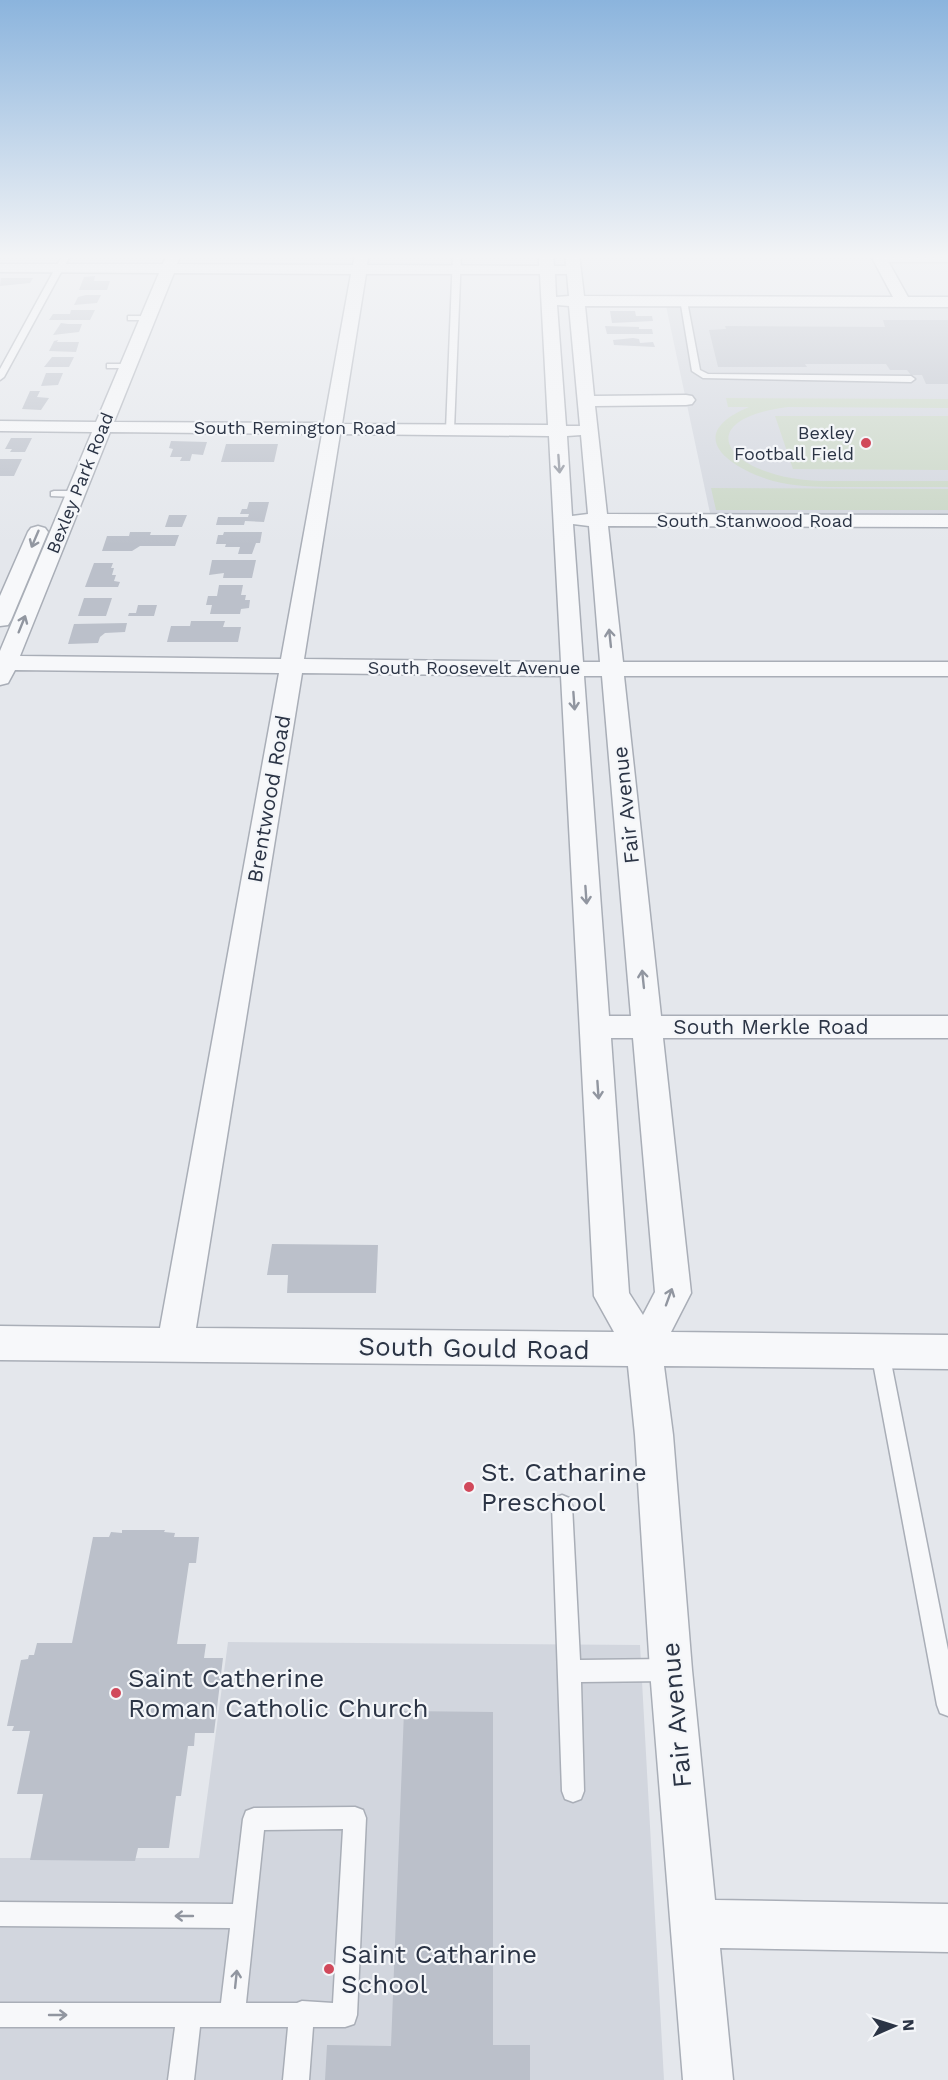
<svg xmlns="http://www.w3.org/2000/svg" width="948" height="2080" viewBox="0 0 948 2080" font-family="'Work Sans',sans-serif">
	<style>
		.built { fill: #d2d6de }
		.green { fill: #c9d6c5 }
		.building { fill: #bbc0ca }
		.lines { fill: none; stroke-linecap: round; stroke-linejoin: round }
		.lane-casing { stroke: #a9aeb7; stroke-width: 3 }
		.street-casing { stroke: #a9aeb7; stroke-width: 3 }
		.lane { fill: #f7f8fa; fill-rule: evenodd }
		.street { fill: #f7f8fa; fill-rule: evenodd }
		.oneway { stroke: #9196a0 }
		.poi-dot { fill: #d1495b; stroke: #f4f6f9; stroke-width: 2 }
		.labels { text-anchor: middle; stroke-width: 4.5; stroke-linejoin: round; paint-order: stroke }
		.far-street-label { font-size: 18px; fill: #2b3445; stroke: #f4f6f9 }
		.far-poi-label { font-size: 18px; fill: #2b3445; stroke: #f4f6f9; text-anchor: end }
		.street-label { font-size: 21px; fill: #2b3445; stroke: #f4f6f9 }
		.near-street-label { font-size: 26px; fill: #2b3445; stroke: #f4f6f9 }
		.near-poi-label { font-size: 26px; fill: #2b3445; stroke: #f4f6f9; text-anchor: start }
	</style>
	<rect width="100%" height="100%" fill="#e4e7ec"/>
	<path class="built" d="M666,306L948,307V514L710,513Z
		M228,1642L640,1645L664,2080H0V1858H199Z"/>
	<path class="green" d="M726,398L948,399V408L788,407C698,418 719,465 791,478C811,482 831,481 851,481C883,481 916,481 948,481V487C917,487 886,487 856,487C828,487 800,488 773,481C729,468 682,435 749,407H728Z
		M775,416H948V470L793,469Z
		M711,488L948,489V510H716Z"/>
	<path class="building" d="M95,276L94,281H110L107,290H79L84,277Z
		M1,278H33L30,283L0,286Z
		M86,295H101L97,303L74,305L78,297Z
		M71,310H95L90,320H49L53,314H70Z
		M610,311H635L636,316H652L653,321L612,323Z
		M883,320H948V384H926L922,375H911L907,370H890L886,364H805L807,367H718L709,330L726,329L725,326L885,327Z
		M61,323L68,324H82L79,332L53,335Z
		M605,326L639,327V329H652L653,334H607Z
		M633,338L639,339L640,343L653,342L655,347L614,345L613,340Z
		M58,340L57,342H79L76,352L49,351L54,341Z
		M52,357H74L69,367H44Z
		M46,373H63L58,385L41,386Z
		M30,391H40L37,397L49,398L41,410L22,409Z
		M11,438H32L25,452H10L12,449H5Z
		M171,441L207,442L203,455L192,454L190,461H180L182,457H170L173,449L169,448Z
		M226,444H278L274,462H221Z
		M0,459H22L14,476H0Z
		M249,502H269L264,522L245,521L244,525H216L218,517H248L249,514H240L242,509H247Z
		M169,515H187L182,527H165Z
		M130,532H151L150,535H179L175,546H140L132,551H102L107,536H129Z
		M224,532H262L260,543H256L252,554H238L240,547H225L226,544H216L218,535H223Z
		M212,560H256L252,578H223L224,573L209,575Z
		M94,563H113L111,568H114L112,575H116L114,581L120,582L118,587H85Z
		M219,585H243L241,595H246L245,600H250L249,608L241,609L240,614H210L212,605H206L208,596H217Z
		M84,598H112L106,616H78Z
		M138,605H157L154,616H128L129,613H136Z
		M191,621H225L223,627H241L238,642H167L171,626H190Z
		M127,623L125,632L105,633L100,637L98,643L68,644L74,624Z
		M272,1244L378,1245L376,1293H287L288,1275H267Z
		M122,1530H165L164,1532L175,1533L174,1537H199L196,1563H189L177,1644H206L204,1658H223L214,1733H195L194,1746H188L181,1796H176L169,1848H138L135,1861L30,1860L43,1794H17L30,1731H12L14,1726H7L21,1660L28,1659L29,1655H34L37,1643H72L93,1537H109L111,1532L122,1533Z
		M404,1711L493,1712V2045H530V2080H325L327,2045L391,2046Z"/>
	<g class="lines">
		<defs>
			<path id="lane" d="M63,254H71L4,377L0,380V369Z
				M453,254H461L454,430L450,433L446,430Z
				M877,258H948V262H880Z
				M680,299L687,301L700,370L708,374L911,376L915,379L911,382L703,378L692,371Z
				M131,316H148L152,318L148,320H128V316Z
				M110,364H128L132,366L128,368H107V364Z
				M54,491H75L80,494L75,497L51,496V492Z
				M880,1344L886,1346L889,1352L948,1650V1716L940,1713L937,1705L871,1352L874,1346Z
				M562,1495L569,1498L572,1505L580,1660L668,1659L676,1662L679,1670L676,1678L668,1681L581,1682L584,1791L581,1799L573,1802L565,1799L562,1791L552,1505L555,1498Z
				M355,1807L363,1810L366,1818L357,2015L354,2024L345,2027H313L309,2080H283L288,2027H200L194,2080H168L175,2027H0V2003H221L230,1928L0,1926V1902L233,1904L243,1819L246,1811L254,1808ZM343,1829L333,2003L302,2001L297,2003H246L264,1830Z"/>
			<path id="street" d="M167,254H181L177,264L353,265L355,254H369L367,265L539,266V254H553L554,266H566L565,254H579L584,296L893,297L870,254H884L908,297H948V307L585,306L594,396L686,395L692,396L695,400L692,404L686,405L595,406L607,514L948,515V527L608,526L623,662H948V676H624L661,1016H948V1038H663L691,1293L671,1332L948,1335V1369L664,1366L673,1435L692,1670L715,1900L948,1904V1952L720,1948L733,2080H683L650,1670L635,1435L628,1366L0,1360V1326L160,1328L279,673L15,670L8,683L0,685V651L92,432L0,431V421L96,422L159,273L0,272V264H163ZM174,273L351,274L324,423L114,422ZM366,274H540L548,425L342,424ZM555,274H567L569,296L556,297ZM557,305L569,306L580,426H566ZM110,432L322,434L281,659L20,656ZM340,434L549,436L561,662L304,659ZM581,435L588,514L572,516L567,436ZM573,524L589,526L600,662H583ZM302,673L561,676L594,1296L614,1332L196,1328ZM584,676H602L631,1016H609ZM611,1038H633L655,1292L643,1315L629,1293Z
				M38,526L45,528L48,532L11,620L8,625L0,626V596L28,532L31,528Z"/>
		</defs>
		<use href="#lane" class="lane-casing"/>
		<use href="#street" class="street-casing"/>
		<use href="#lane" class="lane"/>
		<use href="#street" class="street"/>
	</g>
	<defs><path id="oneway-shaft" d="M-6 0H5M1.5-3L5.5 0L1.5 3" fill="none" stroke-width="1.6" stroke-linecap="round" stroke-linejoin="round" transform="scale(1.5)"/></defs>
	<g class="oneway">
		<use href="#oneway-shaft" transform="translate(559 464) rotate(86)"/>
		<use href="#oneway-shaft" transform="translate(35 539) rotate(113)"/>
		<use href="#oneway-shaft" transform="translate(22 624) rotate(-68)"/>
		<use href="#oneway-shaft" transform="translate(610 638) rotate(-96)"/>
		<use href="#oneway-shaft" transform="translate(574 701) rotate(86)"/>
		<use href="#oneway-shaft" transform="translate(586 895) rotate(86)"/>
		<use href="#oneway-shaft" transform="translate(643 979) rotate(-96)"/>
		<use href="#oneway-shaft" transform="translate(598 1090) rotate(86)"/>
		<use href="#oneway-shaft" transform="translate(669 1297) rotate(-70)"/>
		<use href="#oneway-shaft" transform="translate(184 1916) rotate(-180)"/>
		<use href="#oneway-shaft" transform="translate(236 1979) rotate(-84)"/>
		<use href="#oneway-shaft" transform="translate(58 2015)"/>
	</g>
	<linearGradient id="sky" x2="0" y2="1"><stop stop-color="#8bb4dd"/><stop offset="0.47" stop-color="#f3f4f6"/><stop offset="1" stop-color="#f3f4f6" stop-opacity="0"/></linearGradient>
	<rect width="948" height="545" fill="url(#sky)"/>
	<g class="poi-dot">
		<circle cx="866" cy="443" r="6"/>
		<circle cx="469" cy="1487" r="6"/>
		<circle cx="116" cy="1693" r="6"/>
		<circle cx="329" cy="1969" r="6"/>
	</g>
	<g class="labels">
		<g class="far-street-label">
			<text x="295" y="434">South Remington Road</text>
			<text transform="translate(80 483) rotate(-68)" y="6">Bexley Park Road</text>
			<text x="755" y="527">South Stanwood Road</text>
			<text x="474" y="674">South Roosevelt Avenue</text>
		</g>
		<g class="far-poi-label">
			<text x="854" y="439">Bexley<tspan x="854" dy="21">Football Field</tspan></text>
		</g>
		<g class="street-label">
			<text transform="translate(269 799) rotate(-80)" y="7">Brentwood Road</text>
			<text transform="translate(626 805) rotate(-96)" y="7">Fair Avenue</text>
			<text x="771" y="1034">South Merkle Road</text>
		</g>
		<g class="near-street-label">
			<text transform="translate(474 1348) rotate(1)" y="9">South Gould Road</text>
			<text transform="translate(676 1715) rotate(-95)" y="9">Fair Avenue</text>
		</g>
		<g class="near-poi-label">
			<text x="481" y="1481">St. Catharine<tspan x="481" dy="30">Preschool</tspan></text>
			<text x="128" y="1687">Saint Catherine<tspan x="128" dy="30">Roman Catholic Church</tspan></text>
			<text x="341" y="1963">Saint Catharine<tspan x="341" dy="30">School</tspan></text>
		</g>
	</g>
	<g transform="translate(894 2026) rotate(87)" stroke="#f4f6f9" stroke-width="4.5" paint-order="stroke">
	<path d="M0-4.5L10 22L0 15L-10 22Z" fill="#2b3445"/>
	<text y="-9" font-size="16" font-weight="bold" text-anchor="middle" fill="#2b3445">N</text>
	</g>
</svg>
